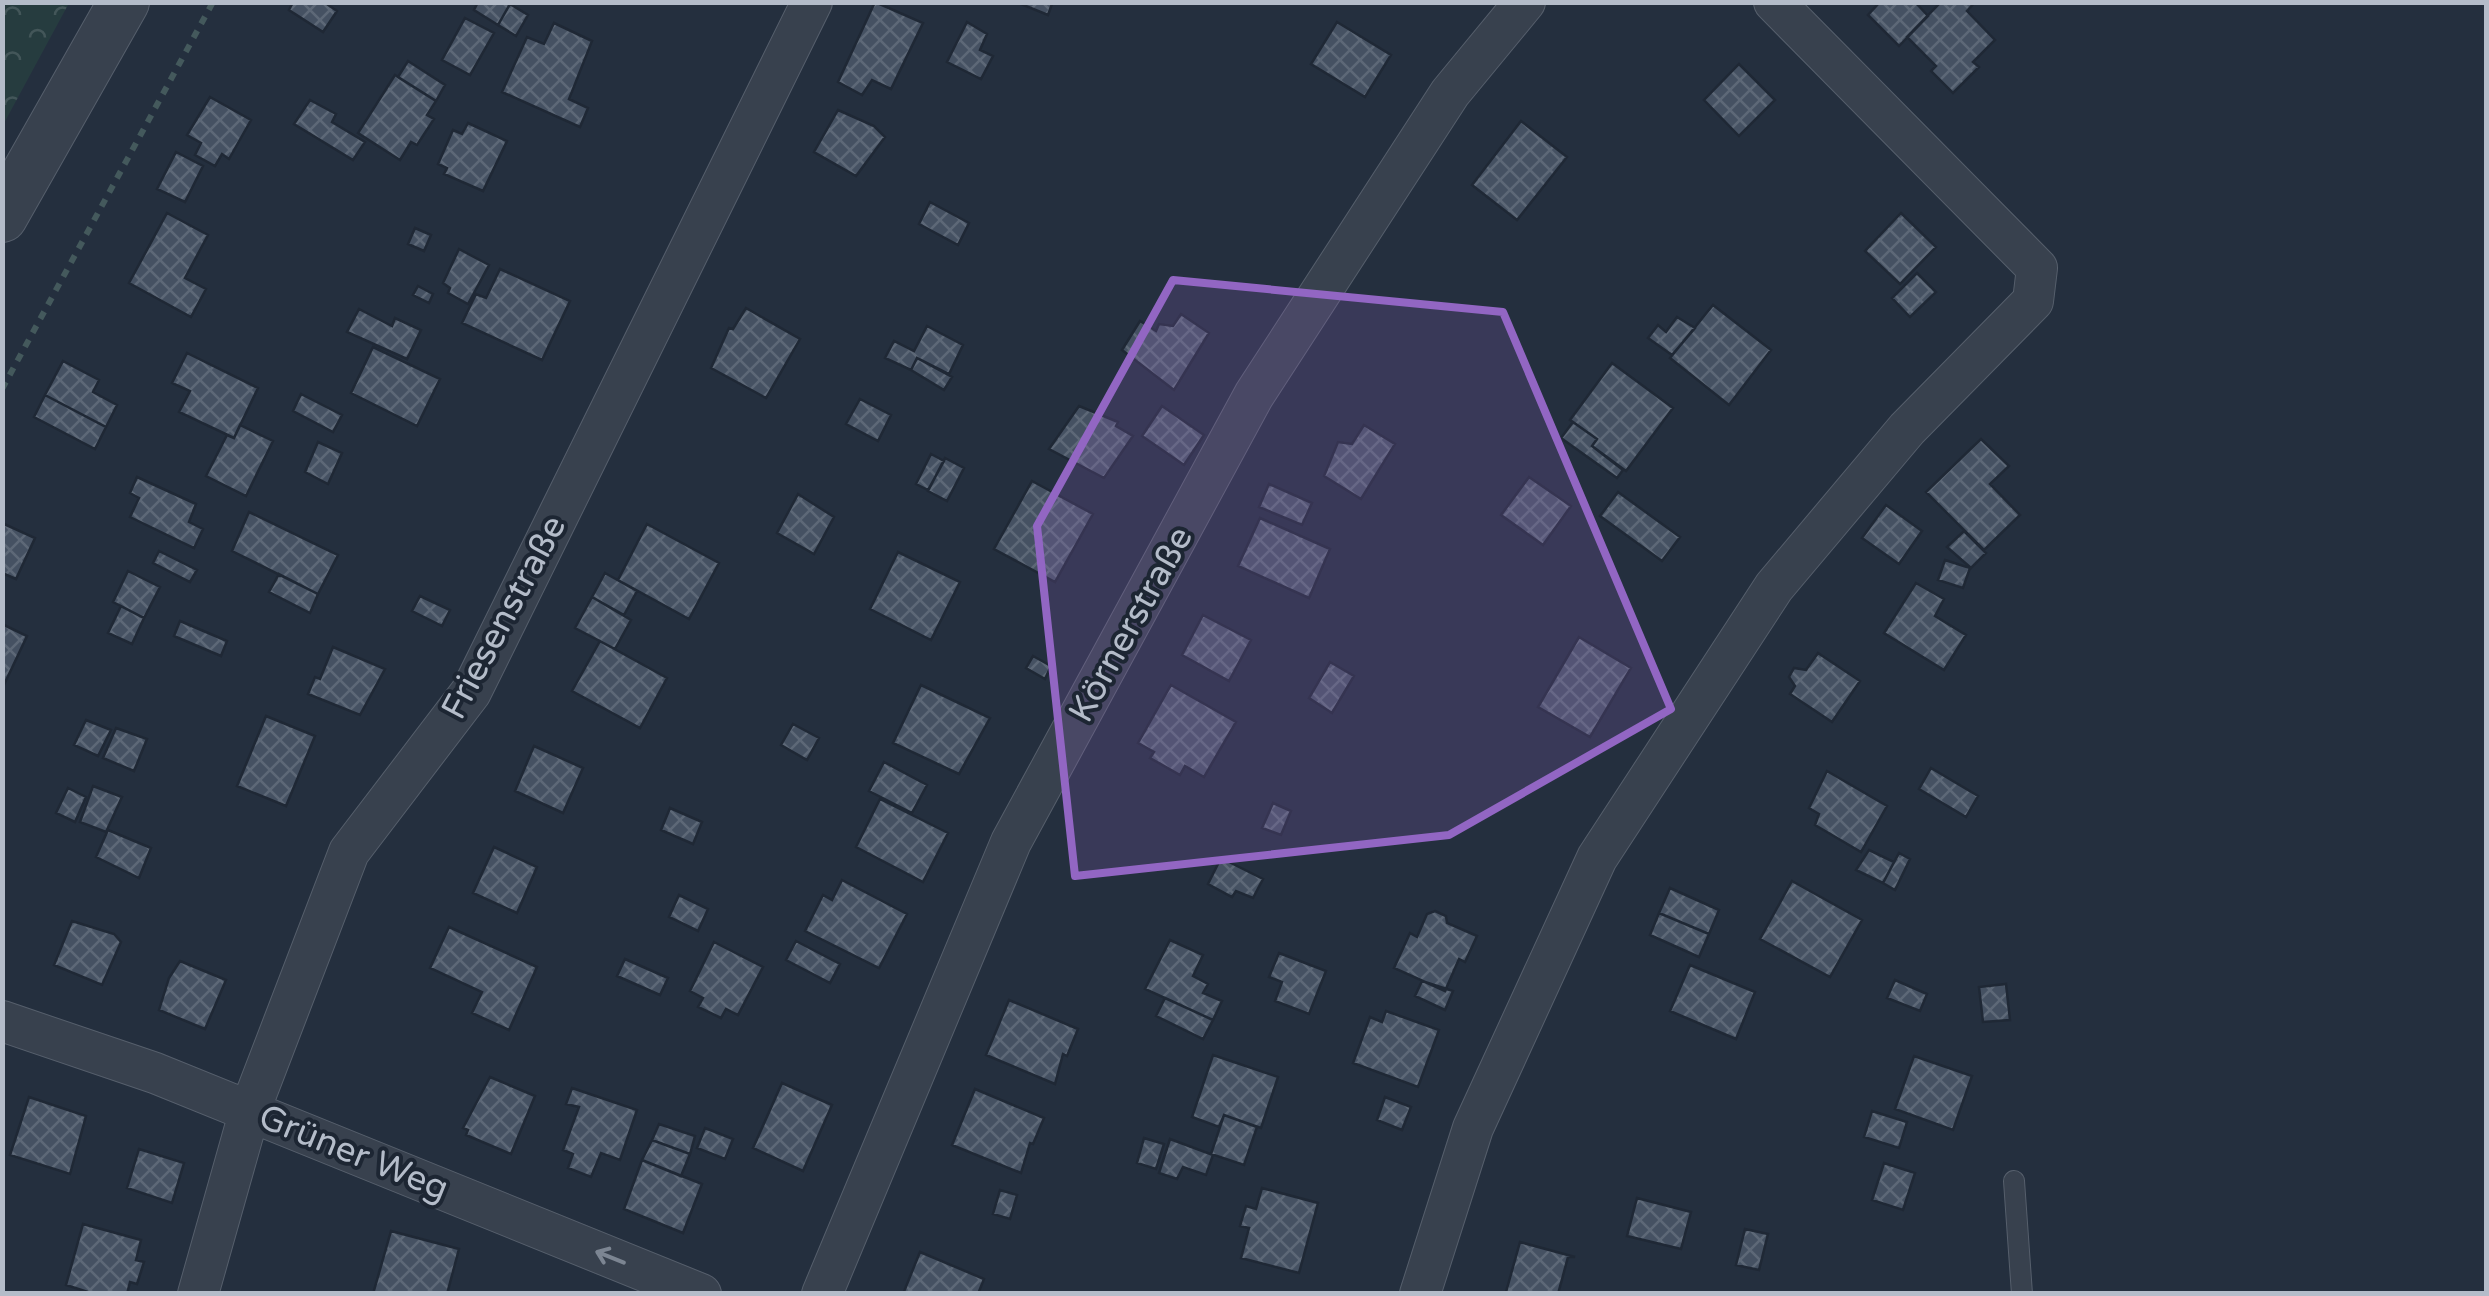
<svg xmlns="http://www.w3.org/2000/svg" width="2489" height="1296" viewBox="0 0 2489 1296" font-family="'Varela Round',sans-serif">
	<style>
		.park { fill: url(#park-crowns) }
		.building { fill: url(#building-cross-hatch); stroke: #1f2835; stroke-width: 2.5 }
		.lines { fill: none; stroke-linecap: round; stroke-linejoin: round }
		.service-casing { stroke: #565f6c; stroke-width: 22 }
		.minor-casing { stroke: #565f6c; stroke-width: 42 }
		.tertiary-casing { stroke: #565f6c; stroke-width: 52 }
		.path { stroke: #44595c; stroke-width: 6; stroke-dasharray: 8 8; stroke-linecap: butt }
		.service { stroke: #38414e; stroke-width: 20 }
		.minor { stroke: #38414e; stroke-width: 40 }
		.tertiary { stroke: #38414e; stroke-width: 50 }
		.oneway { stroke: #7c8592 }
		.marked { fill: #9266c3; fill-opacity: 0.2; stroke: #9266c3; stroke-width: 8; stroke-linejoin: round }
		.labels { text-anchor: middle; stroke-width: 8; stroke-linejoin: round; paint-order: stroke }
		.street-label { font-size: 35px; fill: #b4bcc9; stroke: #1d2633 }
	</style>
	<defs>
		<pattern id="park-crowns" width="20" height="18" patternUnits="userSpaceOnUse" patternTransform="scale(2.5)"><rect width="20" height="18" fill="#263c3f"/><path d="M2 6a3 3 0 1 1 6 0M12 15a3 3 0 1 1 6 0" fill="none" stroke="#435659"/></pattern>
		<pattern id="building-cross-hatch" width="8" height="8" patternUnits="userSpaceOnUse" patternTransform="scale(2.5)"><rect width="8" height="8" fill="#455162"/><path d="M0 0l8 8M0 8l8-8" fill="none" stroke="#5d6877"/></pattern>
	</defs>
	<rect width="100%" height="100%" fill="#242f3e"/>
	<path class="park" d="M3,2L69,3L3,125L2,3Z"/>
	<path class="building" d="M293,2H324L337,11L323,32L289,10Z
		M478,2H508L510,4L498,25L474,10Z
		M875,2L923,23L891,89L872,80L862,95L838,82Z
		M1016,2H1049L1052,4L1048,15Z
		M1880,2H1915L1928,16L1899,46L1868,15Z
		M1941,2H1975L1967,11L1995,40L1973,62L1979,67L1953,93L1931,71L1936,66L1907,37Z
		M510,4L528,15L516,36L498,25Z
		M465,18L494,33L470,75L442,60Z
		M967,22L987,34L980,50L993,56L981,79L947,62Z
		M1337,22L1391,55L1365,97L1311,64Z
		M554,23L592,41L569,99L588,108L580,127L502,92L527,37L544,44Z
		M408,61L445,85L436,101L398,77Z
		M1739,64L1775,100L1739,136L1704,100Z
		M395,75L436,101L427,115L434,119L417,145L411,142L400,160L358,133Z
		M210,97L251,120L229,159L222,154L215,166L195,155L201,143L187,135Z
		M310,100L336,114L332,122L365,142L353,160L294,124Z
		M838,110L874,126L885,137L856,176L814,152Z
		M1521,121L1567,157L1517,220L1472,185Z
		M468,123L507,141L483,191L444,174L447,168L438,164L453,130L462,134Z
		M176,152L203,166L185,202L157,189Z
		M930,202L969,223L958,245L919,224Z
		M167,213L208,235L185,278L206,289L191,317L129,283Z
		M1901,213L1936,247L1900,284L1865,251Z
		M415,228L431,235L424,251L408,244Z
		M459,249L489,265L468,304L448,293L450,288L443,283Z
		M500,269L570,301L542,360L462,323L476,294L486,298Z
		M1917,273L1936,292L1910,317L1892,298Z
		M418,286L433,294L429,303L413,295Z
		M1713,305L1771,350L1729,405L1670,358Z
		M746,308L800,339L766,398L711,368L729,328L733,329Z
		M359,309L392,326L395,318L421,330L407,359L347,332Z
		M1181,314L1209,333L1174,390L1122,350L1140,321L1156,331L1159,324L1173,326Z
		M1677,317L1695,328L1672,355L1648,338L1658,325L1666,332Z
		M927,326L963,345L949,374L917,358L911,370L885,358L894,341L914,351Z
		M373,347L440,379L417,426L351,393Z
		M187,353L258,388L234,438L179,412L190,391L172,383Z
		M917,358L952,377L944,390L911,370Z
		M63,361L99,380L93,392L117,405L106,427L45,395Z
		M1612,363L1673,408L1626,471L1592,446L1597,439L1570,420Z
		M301,394L342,415L333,432L293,411Z
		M45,395L106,427L95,449L34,417Z
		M860,399L891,415L878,441L846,424Z
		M1079,406L1118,422L1116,426L1133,436L1104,478L1049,449Z
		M1162,406L1204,435L1184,465L1142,436Z
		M1573,422L1597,439L1592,446L1623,470L1617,478L1561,438Z
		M240,425L273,441L246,496L206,476L227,435L234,438Z
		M1364,425L1395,444L1361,499L1324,476L1338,442L1352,444Z
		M1981,439L2009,466L1990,484L2020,515L1984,550L1926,492Z
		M318,442L342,453L328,484L305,472Z
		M931,454L944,461L928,490L916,484Z
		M945,458L964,468L947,501L928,491Z
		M137,477L196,504L189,522L203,529L194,548L130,517L139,498L130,493Z
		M1529,477L1571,506L1543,545L1501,515Z
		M1032,481L1093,514L1055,582L994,549Z
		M1269,484L1312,503L1302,525L1259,507Z
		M1618,492L1680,537L1662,561L1600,516Z
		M798,494L834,517L814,554L777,533Z
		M1886,505L1922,531L1899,564L1862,538Z
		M249,512L338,555L318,594L232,551Z
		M1260,518L1330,549L1309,598L1238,566Z
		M2,523L35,538L16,579L2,573Z
		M647,524L719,563L689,619L618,580Z
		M1964,531L1986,553L1971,568L1947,547Z
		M159,551L197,570L190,582L153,563Z
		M898,552L960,582L931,640L870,609Z
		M1945,560L1970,568L1963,588L1938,580Z
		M128,571L160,587L144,618L113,602Z
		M605,573L637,591L624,615L592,597Z
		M279,574L318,594L310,613L269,592Z
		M1916,583L1944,599L1935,616L1966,635L1944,670L1884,633Z
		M420,596L450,610L442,626L412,611Z
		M592,597L631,620L615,649L575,628Z
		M121,606L144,618L132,644L108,633Z
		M1203,615L1251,640L1229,681L1182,655Z
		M180,621L227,641L221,656L174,636Z
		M2,624L27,636L2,689Z
		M1579,637L1631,668L1590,737L1538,707Z
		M600,641L667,678L640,728L572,691Z
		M333,647L385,669L360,715L308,694L315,677L320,679Z
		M1818,653L1860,681L1832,722L1790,694L1795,686L1789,677L1794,668L1806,670Z
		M1033,656L1051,666L1045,679L1026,668Z
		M1330,662L1354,676L1332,713L1309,698Z
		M921,685L990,718L959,774L893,743Z
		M1171,685L1236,722L1204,777L1185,766L1180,775L1150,758L1154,752L1138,743Z
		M266,716L315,736L286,806L237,786Z
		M86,720L111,730L98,756L74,745Z
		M793,724L819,738L807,760L781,745Z
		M116,728L147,739L134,771L103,758Z
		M534,746L583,768L563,813L515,791Z
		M884,762L927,785L912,813L869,791Z
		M1931,768L1978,796L1966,817L1919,789Z
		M1827,771L1887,806L1861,852L1815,825L1819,814L1809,808Z
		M93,786L122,797L106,832L80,822Z
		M68,788L86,797L75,822L56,813Z
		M880,799L948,833L923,882L856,847Z
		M1273,803L1291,811L1281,835L1262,828Z
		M670,808L702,822L693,844L661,830Z
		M108,830L151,848L139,878L96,857Z
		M494,847L537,867L517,913L473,893Z
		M1869,850L1894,862L1883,883L1856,870Z
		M1899,853L1910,859L1895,890L1883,883Z
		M1221,858L1263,879L1253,898L1236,891L1232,897L1208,884Z
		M842,880L907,914L879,968L805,931L823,895L832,900Z
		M1792,881L1862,920L1830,977L1760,939Z
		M1670,888L1719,910L1709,934L1659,913Z
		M679,895L708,909L698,931L669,917Z
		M1435,911L1446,916L1447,923L1477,936L1465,962L1459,959L1445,991L1394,968L1410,933L1417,937L1427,914Z
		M1659,913L1709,934L1699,957L1650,935Z
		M72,921L114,934L121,942L102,985L54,965Z
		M449,927L537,967L509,1030L472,1013L482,992L430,968Z
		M1170,940L1203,955L1193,976L1208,984L1203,993L1222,1001L1213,1020L1145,989Z
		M796,941L840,964L830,983L786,960Z
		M714,942L763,967L738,1015L726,1009L721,1018L698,1007L703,998L690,991Z
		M1279,953L1326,971L1309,1014L1275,1001L1282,982L1269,977Z
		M625,959L668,978L660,995L617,976Z
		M180,961L226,980L205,1029L159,1010L169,978Z
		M1690,965L1755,992L1736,1039L1670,1011Z
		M1895,980L1927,994L1920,1011L1887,998Z
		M1422,981L1453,991L1445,1010L1415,996Z
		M2006,984L2010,1020L1983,1022L1979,987Z
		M1165,998L1213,1020L1203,1039L1156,1016Z
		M1009,1000L1078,1029L1067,1056L1063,1054L1055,1084L986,1055Z
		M1386,1011L1439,1030L1418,1087L1353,1063L1370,1017L1382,1022Z
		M1213,1055L1278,1077L1261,1128L1224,1115L1219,1127L1192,1117Z
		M1914,1056L1972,1076L1953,1130L1895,1109Z
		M490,1077L535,1096L511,1154L466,1135L468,1130L463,1128Z
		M782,1083L832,1105L803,1171L753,1148Z
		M572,1088L637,1110L620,1160L601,1153L591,1177L568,1168L573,1154L563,1150L579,1107L566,1104Z
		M975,1089L1044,1118L1033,1144L1030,1143L1021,1173L952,1145Z
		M29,1097L86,1116L70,1174L10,1155Z
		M1385,1097L1411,1107L1402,1130L1377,1120Z
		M1872,1111L1907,1122L1899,1148L1864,1137Z
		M1224,1115L1257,1127L1244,1165L1211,1154Z
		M659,1124L695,1136L690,1154L652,1140Z
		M705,1128L733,1139L725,1159L697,1148Z
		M1144,1138L1164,1144L1156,1169L1137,1163Z
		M1170,1139L1213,1155L1206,1175L1183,1167L1177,1179L1159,1173Z
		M652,1140L690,1154L681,1176L642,1160Z
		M139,1149L184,1163L172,1203L127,1188Z
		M642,1160L702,1184L683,1233L624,1209Z
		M1884,1163L1915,1173L1903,1210L1872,1200Z
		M1262,1188L1318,1203L1299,1273L1241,1258L1249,1228L1240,1226L1246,1206L1256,1209Z
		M1000,1190L1017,1195L1010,1219L993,1214Z
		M1637,1198L1691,1212L1681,1249L1627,1236Z
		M83,1224L141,1240L136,1260L144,1262L137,1284L130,1282L127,1294H94L66,1285Z
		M1745,1229L1768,1234L1759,1270L1736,1265Z
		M391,1231L459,1249L447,1294H373Z
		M1520,1242L1575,1257H1568L1558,1294L1506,1292Z
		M920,1252L984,1279L978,1294H903Z"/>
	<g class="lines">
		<defs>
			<path id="service" d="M2014,1181L2022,1294"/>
			<path id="minor" d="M2,1021L155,1073L701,1294
				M198,1294L250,1110L349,852L471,692L812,2
				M822,1294L1011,842L1254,395L1450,93L1525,2
				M1420,1294L1473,1128L1597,858L1774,587L1907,429L2033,301L2037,268L1774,2"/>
			<path id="tertiary" d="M2,217L124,2"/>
		</defs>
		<use href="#service" class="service-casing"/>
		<use href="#minor" class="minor-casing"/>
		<use href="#tertiary" class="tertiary-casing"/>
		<path class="path" d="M2,389L213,2"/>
		<use href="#service" class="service"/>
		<use href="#minor" class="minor"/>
		<use href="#tertiary" class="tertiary"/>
	</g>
	<defs><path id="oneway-shaft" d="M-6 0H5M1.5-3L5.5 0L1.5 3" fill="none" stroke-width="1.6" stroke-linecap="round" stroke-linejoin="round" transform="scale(2.5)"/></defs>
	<use class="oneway" href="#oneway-shaft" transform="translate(610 1257) rotate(-158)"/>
	<path class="marked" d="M1173,280L1503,312L1671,709L1449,835L1075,876L1037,526Z"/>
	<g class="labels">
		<g class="street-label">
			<text transform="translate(503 617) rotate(-62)" y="12">Friesenstraße</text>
			<text transform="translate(1130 624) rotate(-61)" y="12">Körnerstraße</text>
			<text transform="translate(354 1152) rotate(22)" y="12">Grüner Weg</text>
		</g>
	</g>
	<rect width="2489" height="1296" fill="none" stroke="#b4bcc9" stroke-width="10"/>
</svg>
